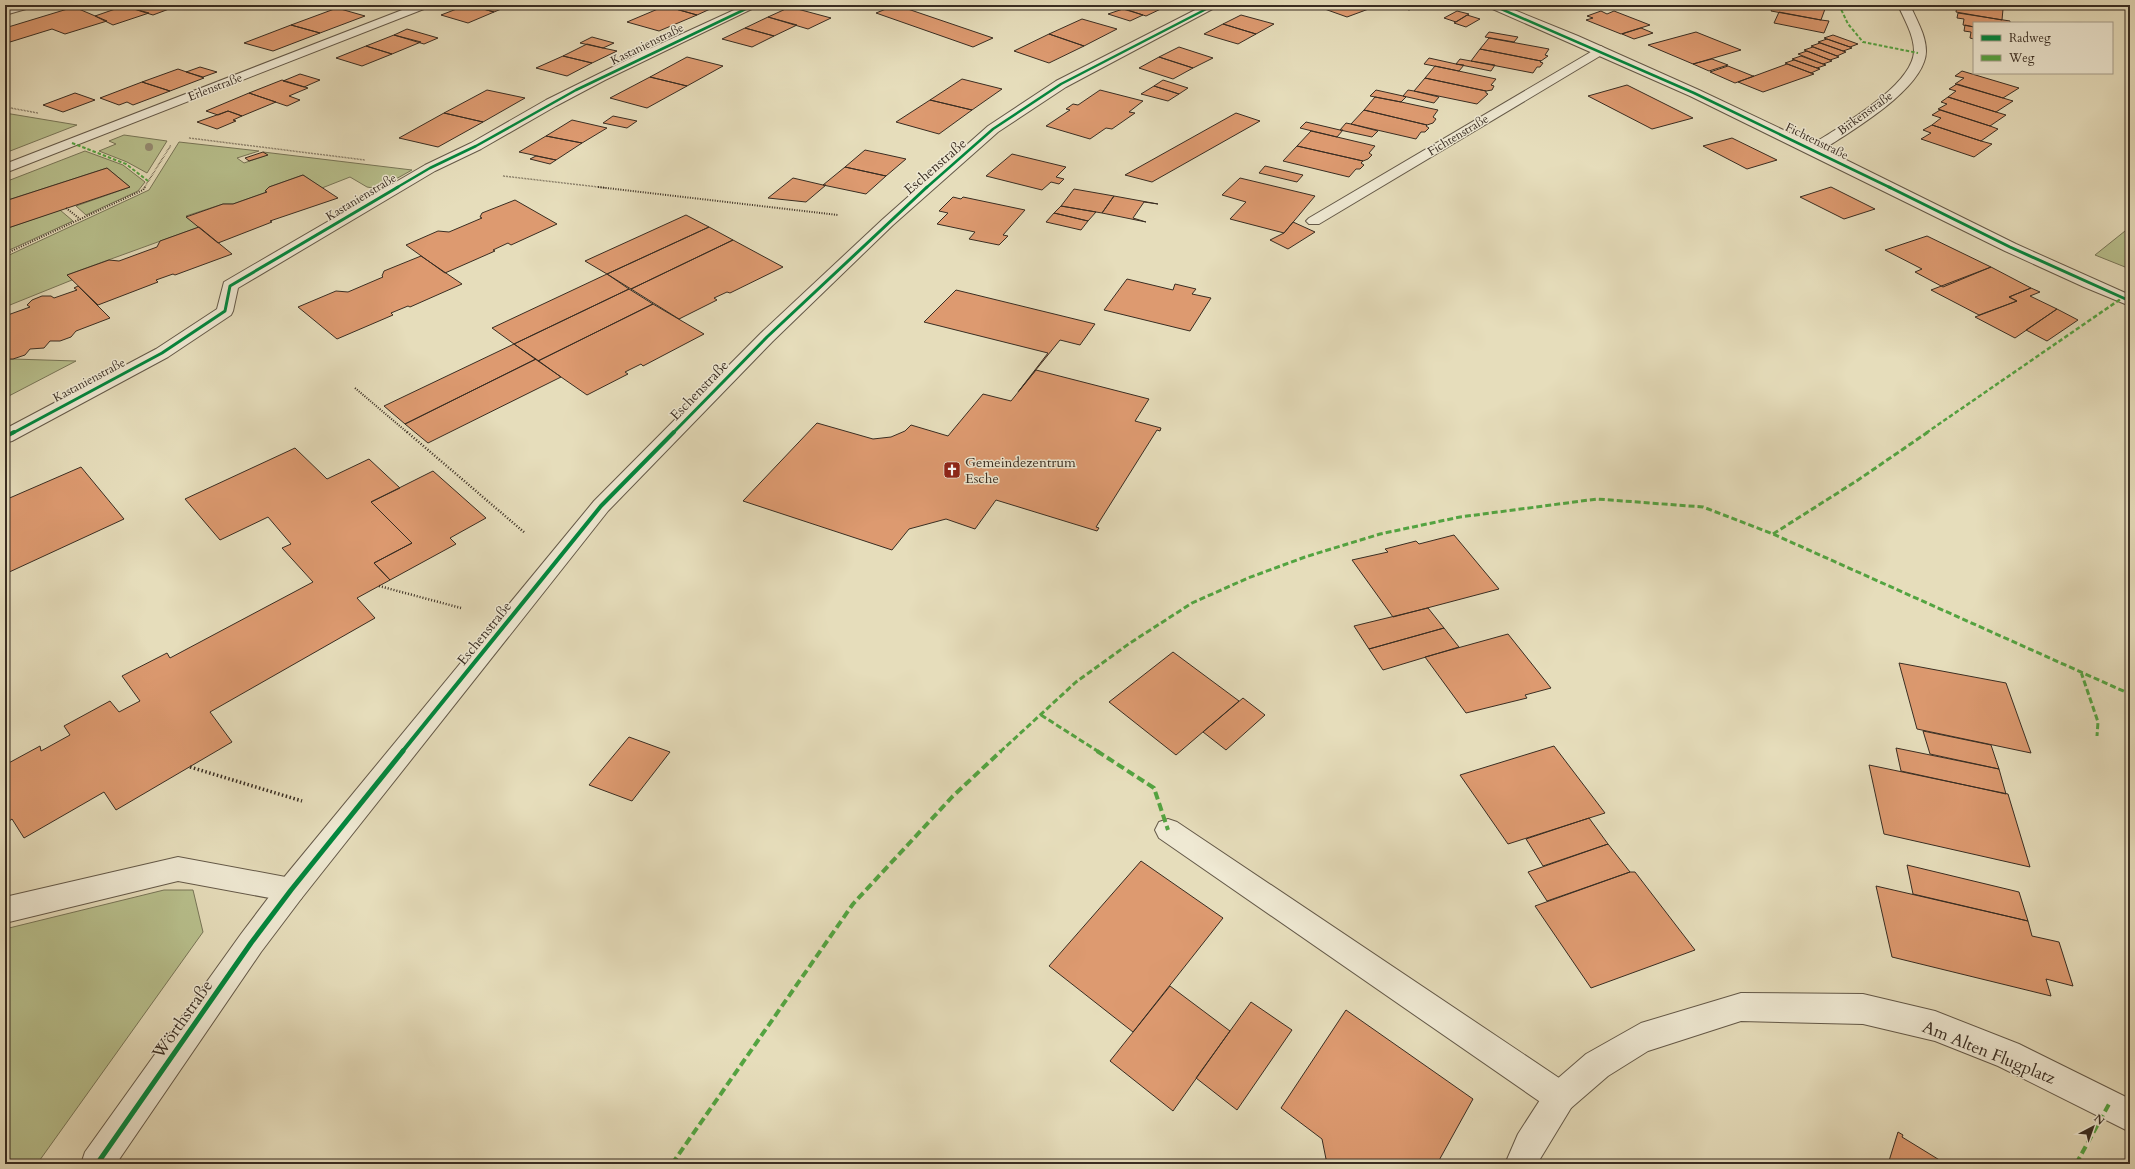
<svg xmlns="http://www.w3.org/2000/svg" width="2135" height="1169" viewBox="0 0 2135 1169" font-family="Cardo,serif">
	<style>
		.green { fill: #b8c08d; stroke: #787658 }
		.building { fill: #dd9a70; stroke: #392d22 }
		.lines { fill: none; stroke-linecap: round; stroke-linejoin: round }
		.lane-casing { stroke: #645948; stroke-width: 2 }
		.street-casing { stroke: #645948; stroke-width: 2 }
		.path-far3 { stroke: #392d22; stroke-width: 1.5; stroke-dasharray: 0.5 1; stroke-linecap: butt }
		.path-far2 { stroke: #392d22; stroke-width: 2; stroke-dasharray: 1 1.5; stroke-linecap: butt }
		.path-far1 { stroke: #392d22; stroke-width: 2.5; stroke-dasharray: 1 2; stroke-linecap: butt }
		.path { stroke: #392d22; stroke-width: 3.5; stroke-dasharray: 1.5 2.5; stroke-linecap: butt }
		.lane { fill: #efe9d3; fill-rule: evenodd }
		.street { fill: #efe9d3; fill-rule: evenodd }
		.quiet-far3 { stroke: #53a441; stroke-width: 2; stroke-dasharray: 3.5 2; stroke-linecap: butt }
		.quiet-far2 { stroke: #53a441; stroke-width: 2.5; stroke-dasharray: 4.5 2.5; stroke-linecap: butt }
		.quiet-far1 { stroke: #53a441; stroke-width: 3; stroke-dasharray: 6 3; stroke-linecap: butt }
		.quiet { stroke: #53a441; stroke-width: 4; stroke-dasharray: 8 4; stroke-linecap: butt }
		.cycleway-far3-casing { stroke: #efe9d3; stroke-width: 4 }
		.cycleway-far2-casing { stroke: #efe9d3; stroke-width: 5 }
		.cycleway-far1-casing { stroke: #efe9d3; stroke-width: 6 }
		.cycleway-casing { stroke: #efe9d3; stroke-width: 8 }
		.cycleway-far3 { stroke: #00873e; stroke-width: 2.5 }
		.cycleway-far2 { stroke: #00873e; stroke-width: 3 }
		.cycleway-far1 { stroke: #00873e; stroke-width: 4 }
		.cycleway { stroke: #00873e; stroke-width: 5 }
		.tree { fill: #958c72 }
		.labels { text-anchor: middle; stroke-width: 3; stroke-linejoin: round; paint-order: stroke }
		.far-street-label { font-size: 12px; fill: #392d22; stroke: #efe9d3 }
		.street-label { font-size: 14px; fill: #392d22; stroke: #efe9d3 }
		.poi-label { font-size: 14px; fill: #392d22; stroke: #efe9d3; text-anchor: start }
		.near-street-label { font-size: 17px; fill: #392d22; stroke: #efe9d3 }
	</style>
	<rect width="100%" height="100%" fill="#e6ddbb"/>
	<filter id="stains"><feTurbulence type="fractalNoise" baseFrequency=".005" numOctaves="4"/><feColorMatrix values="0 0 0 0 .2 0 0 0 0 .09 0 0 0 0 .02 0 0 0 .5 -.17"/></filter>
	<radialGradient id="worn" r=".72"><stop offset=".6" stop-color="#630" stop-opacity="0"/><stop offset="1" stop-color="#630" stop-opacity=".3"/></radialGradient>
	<path class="green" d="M5,113L77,125L5,153Z
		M124,135L167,141L147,173L127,162L99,151L116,144L109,141Z
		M179,142L259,151L237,158L244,163L267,155L263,152L412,170L378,189L367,187L350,177L322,188L303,175L269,187L266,191L267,192L233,204H223L186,216L199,227L67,275L72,280L5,307V257L149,190Z
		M85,151L123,165L145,182L138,191L86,215L76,206L130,187L107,168L5,201V182Z
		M60,210L73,221L5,252V243L9,242L5,237V229Z
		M2130,227V269L2095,255Z
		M5,359H13L76,361L5,398Z
		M164,890H193L203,932L37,1164H5V929Z"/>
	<path class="building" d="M128,5H174L177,6L153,15L124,6Z
		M467,5H469L494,12L468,23L441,15Z
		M469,5H511L494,12Z
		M667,5H719L697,15L665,6Z
		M896,5L993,38L973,47L876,13Z
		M1113,5H1159L1165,7L1146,16Z
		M1325,5H1369L1374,7L1347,17L1319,7Z
		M1394,5H1421L1409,10Z
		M1558,5H1583L1569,9Z
		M1774,5H1804L1825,9L1821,20L1771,11Z
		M1951,5H1980L2003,9L2002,20L1956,12L1957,6Z
		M124,6L149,13L113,25L95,16Z
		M665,6L697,15L659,31L627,22Z
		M74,7L107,21L65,34L52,29L10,42L5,40V28Z
		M790,7L831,18L808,29L768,17Z
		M337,8L365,16L320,33L291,25Z
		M1123,9L1143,15L1130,21L1108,14Z
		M1457,11L1469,14L1456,22L1444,18Z
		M1601,11L1607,14L1614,11L1650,25L1621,34L1586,20L1593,18L1587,16Z
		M1779,12L1821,20L1829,21L1824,33L1774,23Z
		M1958,13L2010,21V23H1974V27L1963,25L1964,19L1957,18Z
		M1241,15L1274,24L1256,34L1223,24Z
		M1467,15L1480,19L1466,27L1454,23Z
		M768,17L797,25L774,36L745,28Z
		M1082,19L1117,29L1084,46L1049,34Z
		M1223,24L1256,34L1238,44L1204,34Z
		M291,25L320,33L273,51L244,43Z
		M1965,25L1974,27V39L1970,38L1971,32L1964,31Z
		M745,28L774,36L752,47L722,39Z
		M1641,28L1653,33L1634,39L1622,34Z
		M407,29L438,38L424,44L394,35Z
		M1489,32L1518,37L1514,42L1485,37Z
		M1696,32L1741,50L1693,64L1648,45Z
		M1049,34L1084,46L1049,63L1014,51Z
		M394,35L421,42L392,54L366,46Z
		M1833,35L1858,44L1850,47L1824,38Z
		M592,37L614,43L603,48L580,43Z
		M1489,38L1549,49L1545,55L1548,56L1541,61L1480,49Z
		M1827,39L1850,47L1852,48L1843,51L1818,42Z
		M1820,43L1843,51L1846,52L1837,56L1811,46Z
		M587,44L603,48L617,51L592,63L563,56Z
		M366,46L392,54L362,66L336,58Z
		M1179,47L1213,58L1193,68L1159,57Z
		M1813,47L1837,56L1839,57L1830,60L1804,50Z
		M1480,49L1541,61L1540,62L1543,63L1540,67H1537L1533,73L1471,61Z
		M1807,51L1830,60L1832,61L1823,64L1798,54Z
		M563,56L592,63L567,76L536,68Z
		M1801,56L1823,64L1826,65L1817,68L1792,59Z
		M687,57L723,66L687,86L650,77Z
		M1159,57L1193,68L1173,79L1139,68Z
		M1429,58L1456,64L1464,65L1459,71L1424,64Z
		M1460,59L1471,61L1495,65L1491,71L1456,64Z
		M1712,59L1728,65L1709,71L1693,64Z
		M1794,60L1817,68L1820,69L1811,73L1785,63Z
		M1787,64L1814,74L1763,92L1738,82Z
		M1435,66L1496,79L1491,85L1494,86L1492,90L1486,91L1425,78Z
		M1728,66L1753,76H1754L1735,83L1710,72Z
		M200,67L217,72L203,77L186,72Z
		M178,69L204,78L170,91L142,82Z
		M1962,71L2019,88L2003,98L1955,84L1964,78L1955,76Z
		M300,74L320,80L304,87L283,81Z
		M650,77L687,86L647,108L610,98Z
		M1425,78L1486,91V93L1488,94L1477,104L1414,91Z
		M962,79L1002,89L972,110L930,100Z
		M282,80L308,88L289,96L300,100L287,106L249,93Z
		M1163,80L1188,88L1179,94L1154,86Z
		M142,82L170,91L133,105L127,102L119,105L100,98Z
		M1957,84L2003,98L2013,101L1996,112L1948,97L1956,91L1949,89Z
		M1627,85L1693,118L1652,129L1588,96Z
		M1154,86L1179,94L1168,101L1141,94Z
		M487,90L525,98L483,122L444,113Z
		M1100,90L1143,101L1129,112L1135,113L1112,129L1106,128L1090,139L1046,126L1070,110L1066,109L1073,104L1078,105Z
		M1376,90L1403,96L1406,97L1401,102L1370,96Z
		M1408,90L1414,91L1439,97L1434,103L1403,96Z
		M75,93L95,100L63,112L43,105Z
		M249,93L276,102L242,116L228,111L218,115L206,111Z
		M1375,97L1401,102L1438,110L1433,117L1436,119L1433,123L1427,125L1364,110Z
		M1948,97L1996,112L2006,115L1990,126L1938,109L1947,104L1941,102Z
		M930,100L972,110L939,134L896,122Z
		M1364,110L1427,125L1426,126L1429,128L1425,132H1421L1416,139L1351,124Z
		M1940,110L1990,126L1998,129L1981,141L1932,125L1941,118L1932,115Z
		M228,111L242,116L233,120L236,121L217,129L197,122Z
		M444,113L483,122L438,147L399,138Z
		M1236,113L1260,121L1152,182L1125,175Z
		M613,116L637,121L627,128L603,123Z
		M572,120L607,128L582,143L546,136Z
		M1306,122L1340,130H1343L1337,137L1300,128Z
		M1346,123L1351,124L1378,131L1372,137L1340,130Z
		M1932,125L1981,141L1992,144L1974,157L1921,139L1931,133L1923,130Z
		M1311,131L1337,137L1375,146L1369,153L1372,155L1368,159L1363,161L1297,146Z
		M546,136L582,143L556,160L519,152Z
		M1732,138L1777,160L1747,169L1703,146Z
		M1297,146L1363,161L1361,163L1364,165L1360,169H1356L1349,177L1283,161Z
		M865,150L906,159L886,176L845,167Z
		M263,152L268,155L249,161L245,158Z
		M1012,154L1066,167L1056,177L1064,179L1059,184L1051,182L1042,190L986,176Z
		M536,156L556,160L550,164L530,159Z
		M1265,166L1303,175L1297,182L1259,173Z
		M845,167L886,176L866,194L823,185Z
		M107,168L130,187L5,229V201Z
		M303,175L338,198L270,221L272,222L218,243L186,217L223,204H233L267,192L265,191L269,187Z
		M793,178L823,185H826L806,202L768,198Z
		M1240,178L1315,196L1284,233L1230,219L1246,202L1222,195Z
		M1831,187L1875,209L1844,219L1800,197Z
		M1074,189L1114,196L1102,213L1061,206Z
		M1114,196L1158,204L1144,202L1133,218L1146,222L1102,213Z
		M953,197L961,199L963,197L1025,210L1003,235L1008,236L999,245L969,239L975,232L937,224L948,213L939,211Z
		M515,200L557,224L511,245L508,243L493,250L495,251L445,273L406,245L438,231L449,232L482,218L480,217L482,213Z
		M1061,206L1096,212L1088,221L1054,213Z
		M1054,213L1088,221L1081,230L1046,222Z
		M686,215L709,227L607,274L585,261Z
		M1293,222L1315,232L1288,249L1270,240L1284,233Z
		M199,227L232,254L175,275L173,274L156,280L158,282L98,305L67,275L109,260L119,261L157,247L160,241Z
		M709,227L733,240L631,289L607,274Z
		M1927,236L1991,267L1943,287L1915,272L1922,269L1885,250Z
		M733,240L783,267L730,293L727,292L714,298L717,300L679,319L631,289Z
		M421,256L462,284L410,307L408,306L391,313L393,315L337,339L298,307L336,291L348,292L383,277L382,276L384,271Z
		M1991,267L2031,288L2009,297L2017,301L1979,315L1931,290Z
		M607,274L629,289L514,344L492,328Z
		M1127,279L1173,290L1175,284L1196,289L1192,294L1211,298L1190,331L1104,310Z
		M78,286L110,318L76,331L71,337L60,341H50L44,348L30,349L25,355L13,359H5V316L30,307L27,305L32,300L42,296H51L54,298L77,290L74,288Z
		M2031,288L2040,292L2030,296L2057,309L2015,338L1975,317L2017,301L2009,297Z
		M629,289L653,304L538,361L514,344Z
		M956,290L1095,324L1080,345L1060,340L1018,392L1048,353L924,322Z
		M653,304L704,334L643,366L641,364L625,372L628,374L587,395L538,361Z
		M2057,309L2078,320L2047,341L2026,330Z
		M514,344L536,359L405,424L384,406Z
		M536,359L561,377L428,443L405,424Z
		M1036,370L1149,399L1135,421L1161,428L1160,431L1157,430L1096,527L1099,528L1097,531L996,500L975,529L946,519L909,529L892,550L743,501L817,423L873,439L891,437L905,431L911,425L948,436L983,394L1011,401Z
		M295,448L327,479L369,459L400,488L371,502L412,543L374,563L390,580L357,598L375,618L210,712L232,742L116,810L104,792L24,838L12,819L5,824V765L40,746L41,751L70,735L64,726L110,701L119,712L140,701L122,676L167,653L170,658L313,582L282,548L291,544L268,517L220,540L185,499Z
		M81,467L124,519L5,574V500Z
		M433,471L486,518L450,538L456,544L390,580L374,563L412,543L371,502Z
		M1454,535L1499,589L1393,617L1352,560L1388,552L1385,549L1416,541L1419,544Z
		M1428,608L1444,628L1369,649L1354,626Z
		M1444,628L1459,647L1383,670L1369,649Z
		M1508,634L1551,688L1525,695L1527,698L1466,713L1425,657Z
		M1173,652L1239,701L1176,755L1109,702Z
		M1899,663L2006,683L2031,753L1917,729Z
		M1243,698L1265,715L1226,750L1203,732Z
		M1923,731L1991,745L1999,769L1930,754Z
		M629,737L670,752L632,801L589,785Z
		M1554,746L1605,813L1508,844L1460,775Z
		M1896,748L1999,769L2006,794L1901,771Z
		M1869,765L2008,794L2030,867L1884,834Z
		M1589,818L1608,844L1543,866L1526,839Z
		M1608,844L1630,872L1547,901L1528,872Z
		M1141,861L1223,918L1133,1032L1049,966Z
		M1907,865L2019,892L2028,921L1913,894Z
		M1630,872H1635L1695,950L1591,988L1535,906Z
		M1876,886L2028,921L2032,936L2059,942L2073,986L2046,979L2051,996L1892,957Z
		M1170,986L1230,1031L1173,1111L1110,1061Z
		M1251,1002L1292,1030L1237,1110L1196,1078Z
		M1346,1010L1473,1099L1437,1164H1333L1326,1159L1322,1139L1281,1108Z
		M1898,1132L1903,1135L1902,1137L1946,1164H1888Z"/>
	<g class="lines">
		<defs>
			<path id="lane" d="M1601,46L1607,50L1605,53L1319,224H1309L1306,221L1309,218Z
				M1168,819L1177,822L1571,1086L1576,1097L1571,1108L1560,1113L1549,1108L1159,838L1155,830L1159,822Z
				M178,857L291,878L301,881L305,890L301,899L291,902L178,881L5,923V897Z"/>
			<path id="street" d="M17,5H35L33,7L5,15V8Z
				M415,5H431L429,7L5,173V164Z
				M745,5H760L605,80L556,106L481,149L435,171L238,288L233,311L231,315L168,357L12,441L5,443V429L156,349L217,309L224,282L425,165L471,143L546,100L647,50Z
				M1205,5H1220L1066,87L998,132L893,225L773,341L608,511L301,899L261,952L116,1164H81L85,1152L241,934L281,881L594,501L761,333L883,219L988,126L1056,81Z
				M1486,5H1502L1578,36L1699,90L1813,144C1839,127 1913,86 1914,51C1914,35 1904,19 1898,5H1910C1916,19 1926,35 1926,51C1926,88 1851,131 1824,149L2016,244L2130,295V306L2084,287L2005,251L1690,96L1488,7Z
				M1741,993L1863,994L1935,1011L2019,1044L2130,1099V1132L1998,1066L1935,1041L1863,1024L1741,1021L1648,1051L1608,1076L1571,1108L1537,1164H1505L1518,1134L1549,1086L1586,1054L1641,1023Z"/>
		</defs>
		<use href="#lane" class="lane-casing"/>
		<use href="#street" class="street-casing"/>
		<path class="path-far3" d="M5,107L38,113
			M189,138L365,160
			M503,176L607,188
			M144,188L171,145"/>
		<path class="path-far2" d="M598,187L838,215
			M66,208L80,219
			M5,254L143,190L145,187
			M355,388L408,433"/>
		<path class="path-far1" d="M407,432L525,533
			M379,586L461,608"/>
		<path class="path" d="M190,767L302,801"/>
		<use href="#lane" class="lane"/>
		<use href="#street" class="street"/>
		<path class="quiet-far3" d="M1839,5L1848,24L1863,42L1918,53
			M72,143L126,164L148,181"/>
		<path class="quiet-far2" d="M1926,433L2122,298"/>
		<path class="quiet-far1" d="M1773,534L1858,480L1928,432
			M2081,672L2098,722L2097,736
			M1041,715L1099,752
			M1000,752L1076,682L1130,643L1192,603L1248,578L1305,557L1380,534L1460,517L1597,499L1703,507L1773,534L2130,694"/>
		<path class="quiet" d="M1097,751L1154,788L1168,830
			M672,1164L853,904L952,797L1001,751
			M2076,1164L2109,1104"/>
		<defs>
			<path id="cycleway-far3" d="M1492,5L1694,93L1891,188
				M396,188L430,168L476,146L576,90L754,5
				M926,188L993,129L1061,84L1214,5"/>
			<path id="cycleway-far2" d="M1889,187L2010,247L2130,301
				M13,433L162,353L225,311L230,286L398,187
				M673,433L767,337L927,187"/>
			<path id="cycleway-far1" d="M5,437L14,432
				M402,752L601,506L674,432"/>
			<path id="cycleway" d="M97,1164L251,943L291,890L403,751"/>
		</defs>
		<use href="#cycleway-far3" class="cycleway-far3-casing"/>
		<use href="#cycleway-far2" class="cycleway-far2-casing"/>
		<use href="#cycleway-far1" class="cycleway-far1-casing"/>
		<use href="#cycleway" class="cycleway-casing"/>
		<use href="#cycleway-far3" class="cycleway-far3"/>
		<use href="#cycleway-far2" class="cycleway-far2"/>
		<use href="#cycleway-far1" class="cycleway-far1"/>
		<use href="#cycleway" class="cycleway"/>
	</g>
	<circle class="tree" cx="149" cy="147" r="4"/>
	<defs>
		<symbol id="church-square" viewBox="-11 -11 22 22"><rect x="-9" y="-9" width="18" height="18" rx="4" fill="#8f2418" stroke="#efe9d3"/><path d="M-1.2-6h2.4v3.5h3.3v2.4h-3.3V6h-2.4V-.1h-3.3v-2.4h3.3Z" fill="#fff"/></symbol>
	</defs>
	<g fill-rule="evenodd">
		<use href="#church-square" x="942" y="460" width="20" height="20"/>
	</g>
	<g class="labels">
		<g class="far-street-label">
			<text transform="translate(647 44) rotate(-26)" y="4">Kastanienstraße</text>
			<text transform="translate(215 87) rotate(-21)" y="4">Erlenstraße</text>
			<text transform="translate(1865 113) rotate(-36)" y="4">Birkenstraße</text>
			<text transform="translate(1458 135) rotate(-31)" y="4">Fichtenstraße</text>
			<text transform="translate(1817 141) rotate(26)" y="4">Fichtenstraße</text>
			<text transform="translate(361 197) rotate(-31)" y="4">Kastanienstraße</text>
			<text transform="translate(89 380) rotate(-28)" y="4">Kastanienstraße</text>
		</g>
		<g class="street-label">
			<text transform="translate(935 166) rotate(-41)" y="5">Eschenstraße</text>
			<text transform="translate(699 390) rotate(-46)" y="5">Eschenstraße</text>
			<text transform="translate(484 633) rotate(-51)" y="5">Eschenstraße</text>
		</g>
		<g class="poi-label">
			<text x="965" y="467">Gemeindezentrum<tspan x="965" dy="16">Esche</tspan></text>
		</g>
		<g class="near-street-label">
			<text transform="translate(182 1019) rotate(-55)" y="6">Wörthstraße</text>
			<text transform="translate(1989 1052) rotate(22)" y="6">Am Alten Flugplatz</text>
		</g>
	</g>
	<rect width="2135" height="1169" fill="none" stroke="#e6ddbb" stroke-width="20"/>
	<rect x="6" y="6" width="2123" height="1157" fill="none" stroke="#392d22" stroke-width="2"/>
	<rect x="10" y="10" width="2115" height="1149" fill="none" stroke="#392d22"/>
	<rect x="1973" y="22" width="140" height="52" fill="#efe9d3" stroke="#a69e8c"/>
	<rect x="1981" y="35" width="20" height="6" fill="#00873e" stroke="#a69e8c"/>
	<text x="2009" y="42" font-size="12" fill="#392d22">Radweg</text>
	<rect x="1981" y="55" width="20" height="6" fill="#53a441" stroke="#a69e8c"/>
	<text x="2009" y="62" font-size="12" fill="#392d22">Weg</text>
	<g transform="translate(2093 1127) rotate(41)" stroke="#efe9d3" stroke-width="3" paint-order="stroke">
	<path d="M0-3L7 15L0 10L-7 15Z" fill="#392d22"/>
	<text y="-6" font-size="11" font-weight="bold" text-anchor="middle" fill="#392d22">N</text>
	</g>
	<rect width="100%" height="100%" filter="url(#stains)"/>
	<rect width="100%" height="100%" fill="url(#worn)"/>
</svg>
